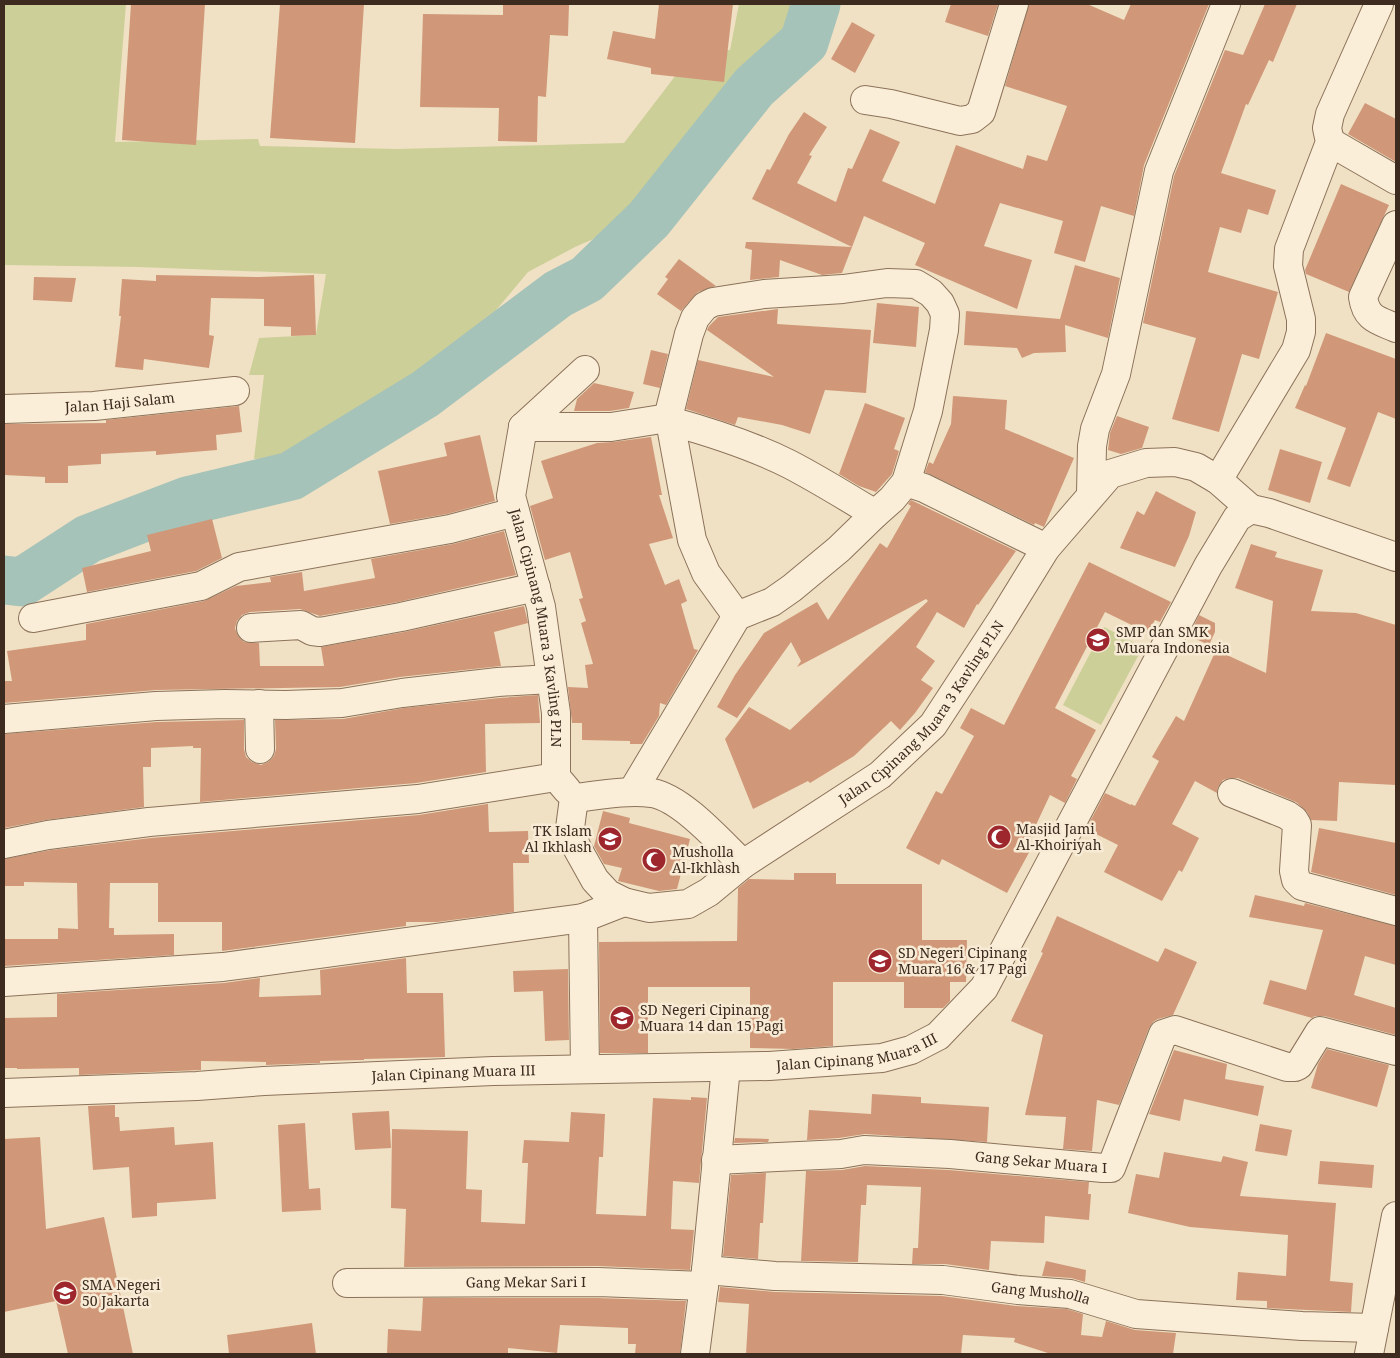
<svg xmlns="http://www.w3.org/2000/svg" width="1400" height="1358" viewBox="0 0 1400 1358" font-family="'Noto Serif',serif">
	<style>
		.green { fill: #cccf98 }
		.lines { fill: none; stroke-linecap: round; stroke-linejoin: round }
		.river { stroke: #a6c3b9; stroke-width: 49 }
		.building { fill: #d09879 }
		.minor-casing { stroke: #8c725a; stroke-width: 30 }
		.minor { stroke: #faeed8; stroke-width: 28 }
		.labels { text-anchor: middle; stroke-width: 5; stroke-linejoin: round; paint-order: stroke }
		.street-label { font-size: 14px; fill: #3c2b1e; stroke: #f7ebd5 }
		.poi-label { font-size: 14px; fill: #3c2b1e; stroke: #f7ebd5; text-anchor: start }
	</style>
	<rect width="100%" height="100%" fill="#f0e1c4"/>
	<path class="green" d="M4,4H126L115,142L258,139L260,146L398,149L624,143L692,54L730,50L739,4H808L798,37L753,83L642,218L575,247L528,272L492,315L443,364L299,457L254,459L264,375H249L259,338L316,335L326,274L138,267L4,265Z
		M1104,627L1143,647L1101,725L1063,705Z"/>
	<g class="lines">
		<path class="river" d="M4,580L22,582L88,539L187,501L291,476L425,394L558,294L587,279L649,219L754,87L804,42L816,4"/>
	</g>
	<path class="building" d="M131,4H205L196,145L122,140Z
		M280,4H364L355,143L270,138Z
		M503,4H569L568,36L550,35L546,97L538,96L537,142L498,141L499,108L420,107L423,14L503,15Z
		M659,4H733L724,82L651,74V68L607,59L613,31L655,39Z
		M951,4H998L988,36L945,22Z
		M1029,4H1087L1124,20L1131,4H1209L1144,165L1134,216L1101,206L1085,262L1054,253L1063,221L1000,203L984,246L1032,260L1017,309L915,265L925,243L864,216L852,247L752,199L767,169L770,170L789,134L804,112L827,127L809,155L812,156L797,183L836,202L848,168L852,169L870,129L900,142L882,181L935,204L956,145L1023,169L1027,155L1047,161L1067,106L1005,86Z
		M1265,4H1297L1273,62L1269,60L1248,105L1246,104L1221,173L1276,190L1268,215L1248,209L1241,233L1220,227L1208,272L1278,292L1259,359L1242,354L1219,432L1172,419L1196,338L1143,323L1174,176L1225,50L1243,55Z
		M852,22L875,35L855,73L831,59Z
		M1365,103L1396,119V162L1348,134Z
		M1341,184L1389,205L1349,292L1306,274L1305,270Z
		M746,242H752L852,247L842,273L822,275L780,260L779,277L750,280L752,250L745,248Z
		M679,259L716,286L698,292L681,311L657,294L668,279L665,277Z
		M1075,265L1120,278L1108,338L1065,325L1066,352L1034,353L1022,358L1017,348L964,345L966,311L1060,319Z
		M156,275L259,277L314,275L316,335L291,336V327L264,326V299L211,298L209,335L214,336L209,368L144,359L143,370L115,367L121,316H119L122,279L156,281Z
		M34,277L76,278L72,302L33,300Z
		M877,303L919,307L916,347L873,343Z
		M778,309L777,324L871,330L866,393L825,390L810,434L782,425L738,417L735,425L686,409L698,360L774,377L707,330L709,326L718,317Z
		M1326,333L1396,359V419L1378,412L1350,487L1327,479L1346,428L1295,408L1305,385L1306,386Z
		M651,350L668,354L660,388L643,384Z
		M594,383L634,392L629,408L610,411H574L577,399Z
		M953,396L1007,400L1005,429L1074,458L1044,527L1035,523L1034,525L925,472L929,462L933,464L951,424Z
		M865,403L905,418L894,449L899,451L892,474L876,492L859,486L839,474Z
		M239,406L242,432L216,435L217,450L156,455V451L101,454V464L68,466V483H45V477L4,475V424L106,423V420Z
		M1117,416L1149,427L1142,448L1121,454L1108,450L1110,433Z
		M480,435L495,501L447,514L390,524L378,471L447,456L444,443Z
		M651,437L662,495H659L673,538L649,544L665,585L679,579L687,601L681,604L694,649L698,650L666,705L660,703L659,716L642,744H630V741L582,740V723H572L568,687L588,688L585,665L593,664L581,623L586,621L579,599L583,598L570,552L545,560L530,506L553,498L541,461L597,443L613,442Z
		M1280,449L1322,462L1310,503L1268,490Z
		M1156,491L1196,512L1189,536L1175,567L1120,548L1137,511L1144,515Z
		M911,500L1016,551L978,605L977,604L964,628L937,612L916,647L935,661L921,680L933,688L915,713L900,730L891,721L854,756L810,783L808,781L753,809L725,739L749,707L790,730L928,601L926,599L797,667L801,661L791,642L737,718L717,707L735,675L764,633L817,602L828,620L880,543L887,548L911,506L908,504Z
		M212,519L222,558L196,571L87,592L82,568L151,551L147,535Z
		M504,531L516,575L398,602L320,616L300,609L250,612L242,615L237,621L235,628L238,636L244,642L259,643L260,666H324L321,647L404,632L524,606L528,623L494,632L501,666L400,677L340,687L156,690L4,703V681H12L7,651L86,640V624L204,601L236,586L271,582L270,577L302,572L304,591L375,578L371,559L453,544Z
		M1251,544L1277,552L1275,557L1323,570L1311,611L1356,613L1396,625V785L1339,782L1337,821L1311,820L1307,812L1296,802L1238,778H1230L1223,780L1218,787L1217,793L1195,781L1172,824L1199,838L1182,872L1179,870L1162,901L1104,872L1118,845L1086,829L1105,793L1131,805V804L1135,806L1159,761L1152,757L1176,716L1184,721L1216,650L1266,673L1273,601L1235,588Z
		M1089,562L1171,602L1160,622L1155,620L1148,633L1105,612L1055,708L1096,730L1071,776L1077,779L1065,803L1050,795L1027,844L1032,847L1007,893L942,859L939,865L906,848L936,791L942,794L974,736L960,728L971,708L1004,725Z
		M1199,615L1215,623V632L1209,645L1189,636Z
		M538,695L540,723L485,724L486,772L416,783L200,802L201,748H193V746L151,748V767H143L144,807L46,820L4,828V734L157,722L244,720V749L246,757L252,762L261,765L268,762L274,756L276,749L275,720L343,719L404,708L499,698Z
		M487,804H488L489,832L528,831L529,863H513L514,912L437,922H406V926L222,951V922H158V883H110L109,928H114V935L174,934V955L4,966V939H58V928L78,929L77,883L24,882V886H4V859L51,850L151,838L419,815Z
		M603,811L630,818L629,823L690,839L677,889L659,891L618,881L622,868L604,864L594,846Z
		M1319,828L1396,843V895L1311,872Z
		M794,873H836V884H922V940H967L966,982H950V1001L943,1008H904V982H833V1046L794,1049L750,1048V987H648V1053H600L599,942L737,941L738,888L749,879L794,880Z
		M1255,895L1304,906L1305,903L1396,926V965L1365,956L1354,995L1396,1008V1035L1324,1016H1315L1312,1018L1263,1004L1270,980L1306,990L1323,930L1249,917Z
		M1057,916L1158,962L1165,948L1197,962L1173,1015L1158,1019L1153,1022L1149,1028L1119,1105L1097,1100L1092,1151L1063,1149L1066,1117L1025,1115L1043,1035L1011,1021L1043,953L1041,952Z
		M406,958L407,993H443L445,1057L364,1059V1060L320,1061V1063L266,1065V1062L201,1061V1070L79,1075V1068L17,1069V1068H4V1018L57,1017V994L224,983L260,978L259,997L321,995L320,970Z
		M568,969L569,1040L545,1041L543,991L514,992L513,971Z
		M1327,1049L1389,1065L1377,1107L1311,1088L1318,1064Z
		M1174,1050L1227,1064L1225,1079L1264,1086L1258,1116L1184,1099L1180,1121L1149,1114Z
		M872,1094L921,1097V1103L989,1107L987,1142L865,1134L839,1138L807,1140L809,1110L871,1114Z
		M691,1097L707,1098L699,1183L673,1181L671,1229L694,1230L690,1270L598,1266L404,1267L406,1209L391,1208L392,1129L468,1131L466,1189L482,1190L481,1222L525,1224L528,1163H522L524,1140L569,1142L571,1112L605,1114L603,1157H599L596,1214L646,1216L653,1098L691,1100Z
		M115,1105V1117H119L120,1131L174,1127L175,1145L213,1142L216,1199L157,1203V1216L132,1218L129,1167L93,1170L88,1106Z
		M389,1111L391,1148L355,1150L352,1113Z
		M305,1123L309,1189L320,1188L321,1210L282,1212L278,1125Z
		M1260,1124L1292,1130L1287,1156L1255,1151Z
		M40,1137L46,1229L104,1217L133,1354H68L56,1301L4,1312V1139Z
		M735,1138L769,1139L768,1142L734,1143Z
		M1164,1152L1221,1162L1223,1156L1248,1162L1240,1196L1336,1203L1330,1281L1353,1283L1351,1312L1267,1308V1301L1236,1300L1238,1272L1286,1276L1288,1235L1190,1227L1128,1213L1136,1174L1159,1178Z
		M1320,1161L1374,1165L1372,1188L1318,1184Z
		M865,1166L949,1170L1089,1182L1088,1194H1091L1089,1220L1045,1216L1044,1243L991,1241L989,1270L945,1264H912L913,1248H918L921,1187L867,1185L866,1205H861L858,1262L801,1261L806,1171L842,1170Z
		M766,1173L763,1223H760L758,1259L723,1256L731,1175Z
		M1046,1261L1086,1270L1085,1282L1071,1278L1042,1276Z
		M720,1287L775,1292L942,1296L1016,1306L1067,1309L1083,1314L1081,1335L1102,1337L1106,1321L1135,1330L1176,1333L1173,1354H1051L1014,1342L1015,1338L963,1335L961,1354H746L749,1304L718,1302Z
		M423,1298H598L686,1301L680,1354H635L636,1344H628V1328L560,1325L557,1353L508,1348V1354H387L388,1329L421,1331Z
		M312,1323L316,1354H229L227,1335Z"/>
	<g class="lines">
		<defs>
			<g id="minor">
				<path d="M865,100L891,104L960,121L972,119L981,112L1014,4"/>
				<path d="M1330,142L1396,180"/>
				<path d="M1396,225L1363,297C1366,319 1378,320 1396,328"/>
				<path id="s1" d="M4,409L94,406L235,391"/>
				<path d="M668,418L689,334L695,318L705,306L713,302L764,294L843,289L887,283L916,284L931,293L940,303L945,314L944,330L928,411L906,482L892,499L875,514"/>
				<path d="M668,418L670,421L692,540L706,573L737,616"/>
				<path id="s2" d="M523,427L511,496L541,607L556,713V777L567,790"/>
				<path d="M523,427H611L668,418"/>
				<path d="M523,427L585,370"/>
				<path d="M1218,480L1296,350L1301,332V319L1288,266L1289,249L1330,142L1327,128L1330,114L1379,4"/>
				<path d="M906,482L924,488L1046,548"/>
				<path d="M1091,493L1092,446L1095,429L1116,374L1159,171L1226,4"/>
				<path d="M33,618L201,586L239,567L450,529L515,512"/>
				<path d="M251,628L301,625L312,631L320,632L401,617L536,587"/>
				<path d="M259,704L260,749"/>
				<path d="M4,719L156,706L225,704L286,705L342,703L402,693L498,682L551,679"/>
				<path d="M632,792L737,616L772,602L792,588L839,549L875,514C847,497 818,479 789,464C751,445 710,432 670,421"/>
				<path d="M1232,793L1287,815L1294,820L1297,825L1294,871L1296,880L1302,886L1396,911"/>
				<path id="s3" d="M574,798L570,828L576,846L595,880L608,894L624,902L649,908L688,904L709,892L743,864L880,775L933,725L1001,621L1046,548L1110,474L1146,463L1175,462L1196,467L1218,480L1251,509"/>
				<path d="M574,798C600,795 626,790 652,793C682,798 721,843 743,864"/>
				<path d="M4,844L48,835L149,822L418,799L556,777"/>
				<path d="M583,918L585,1069"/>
				<path d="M4,982L223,967L583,918L624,902"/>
				<path id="s4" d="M4,1093L197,1086L264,1081L493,1071L769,1066L882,1058L911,1050L938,1036L984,988L1208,566L1237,518L1251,509L1269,513L1396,557"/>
				<path id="s5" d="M716,1160L841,1154L864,1150L950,1154L1103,1168H1111L1163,1034L1175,1030L1287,1067H1295L1299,1065L1320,1031L1396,1051"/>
				<path id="s6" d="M706,1270L775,1276L943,1280L1018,1290L1070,1294L1136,1314L1302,1326L1374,1328"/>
				<path id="s7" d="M347,1283L598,1282L704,1286"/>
				<path d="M695,1354L706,1270L726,1067"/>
				<path d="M1369,1354L1396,1216"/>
			</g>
		</defs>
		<use href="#minor" class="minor-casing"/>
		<use href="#minor" class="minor"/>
	</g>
	<defs>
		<symbol id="school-disc" viewBox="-11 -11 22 22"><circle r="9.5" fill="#9e272e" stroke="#f7ebd5"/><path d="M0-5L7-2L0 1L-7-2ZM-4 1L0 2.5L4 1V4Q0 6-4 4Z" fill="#fff"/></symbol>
		<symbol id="mosque-disc" viewBox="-11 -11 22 22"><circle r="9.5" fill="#9e272e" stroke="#f7ebd5"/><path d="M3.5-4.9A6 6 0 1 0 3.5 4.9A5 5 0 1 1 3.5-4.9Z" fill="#fff"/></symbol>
	</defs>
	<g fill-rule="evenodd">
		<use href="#school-disc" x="1084" y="626" width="28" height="28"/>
		<use href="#mosque-disc" x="985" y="823" width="28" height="28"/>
		<use href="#school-disc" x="596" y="825" width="28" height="28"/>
		<use href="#mosque-disc" x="640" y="846" width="28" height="28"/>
		<use href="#school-disc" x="866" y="947" width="28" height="28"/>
		<use href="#school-disc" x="608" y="1004" width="28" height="28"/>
		<use href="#school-disc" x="51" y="1279" width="28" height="28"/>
	</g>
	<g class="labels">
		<g class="street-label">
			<text dy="5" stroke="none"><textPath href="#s1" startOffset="116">Jalan Haji Salam</textPath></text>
			<text dy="5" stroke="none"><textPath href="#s2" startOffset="205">Jalan Cipinang Muara 3 Kavling PLN</textPath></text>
			<text dy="5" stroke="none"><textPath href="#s3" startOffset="496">Jalan Cipinang Muara 3 Kavling PLN</textPath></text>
			<text dy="5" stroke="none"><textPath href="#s4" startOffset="855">Jalan Cipinang Muara III</textPath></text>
			<text dy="5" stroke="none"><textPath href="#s4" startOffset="450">Jalan Cipinang Muara III</textPath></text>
			<text dy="5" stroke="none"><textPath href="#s5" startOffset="326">Gang Sekar Muara I</textPath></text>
			<text dy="5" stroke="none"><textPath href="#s7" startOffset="179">Gang Mekar Sari I</textPath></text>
			<text dy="5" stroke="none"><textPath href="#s6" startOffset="336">Gang Musholla</textPath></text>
		</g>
		<g class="poi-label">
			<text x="1116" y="637">SMP dan SMK<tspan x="1116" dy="16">Muara Indonesia</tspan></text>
			<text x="1016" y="834">Masjid Jami<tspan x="1016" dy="16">Al-Khoiriyah</tspan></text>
			<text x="592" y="836" text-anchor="end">TK Islam<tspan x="592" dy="16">Al Ikhlash</tspan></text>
			<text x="672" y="857">Musholla<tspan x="672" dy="16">Al-Ikhlash</tspan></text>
			<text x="898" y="958">SD Negeri Cipinang<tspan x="898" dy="16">Muara 16 &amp; 17 Pagi</tspan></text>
			<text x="640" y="1015">SD Negeri Cipinang<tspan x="640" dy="16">Muara 14 dan 15 Pagi</tspan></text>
			<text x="82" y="1290">SMA Negeri<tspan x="82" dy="16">50 Jakarta</tspan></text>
		</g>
	</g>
	<rect width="1400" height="1358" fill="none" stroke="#3c2b1e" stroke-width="10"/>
</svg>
